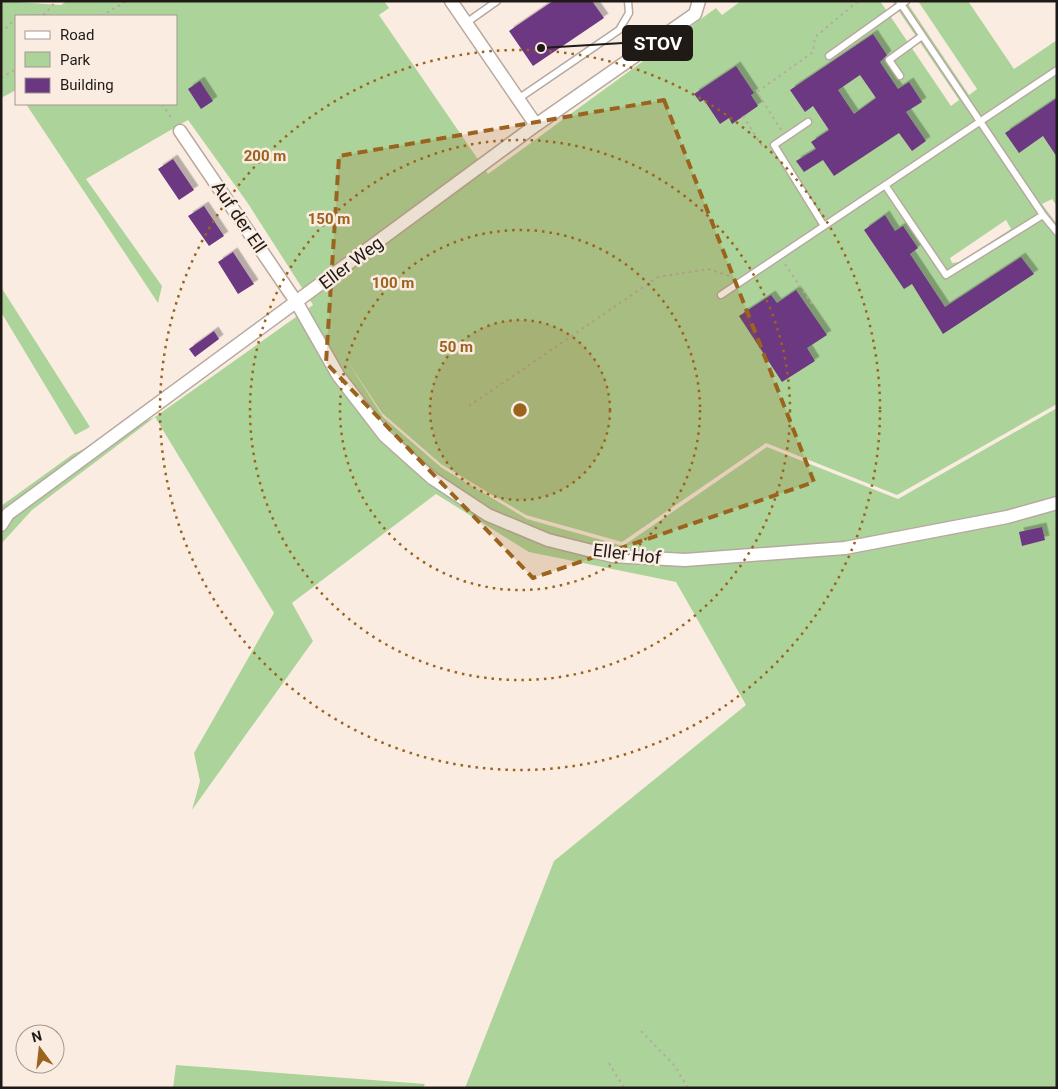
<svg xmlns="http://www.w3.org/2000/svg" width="1058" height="1089" viewBox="0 0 1058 1089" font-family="Roboto,sans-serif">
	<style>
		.green { fill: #acd49a; fill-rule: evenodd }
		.building { fill: #6c3781; fill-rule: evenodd; filter: url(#shadow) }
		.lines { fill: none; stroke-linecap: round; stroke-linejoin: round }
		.lane-casing { stroke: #b7a99f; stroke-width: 9 }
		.street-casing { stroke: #b7a99f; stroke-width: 15 }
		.path { stroke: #b6aaa2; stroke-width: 2; stroke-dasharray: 2.5 4; stroke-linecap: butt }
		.lane { stroke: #fff; stroke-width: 6 }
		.street { stroke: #fff; stroke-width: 12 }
		.marked { fill: #9b631e; fill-opacity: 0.2; stroke: #9b631e; stroke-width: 4; stroke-dasharray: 10 6; stroke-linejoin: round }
		.ring { fill: none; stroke: #9b631e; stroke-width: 2.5; stroke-dasharray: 2.5 5 }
		.labels { text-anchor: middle; stroke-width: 5; stroke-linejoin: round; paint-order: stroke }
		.street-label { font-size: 18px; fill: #201a17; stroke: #fbece2 }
		.centre { fill: #9b631e; stroke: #fbece2; stroke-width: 2.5 }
		.ring-label { font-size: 15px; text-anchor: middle; font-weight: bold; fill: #9b631e; stroke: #fbece2; stroke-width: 5; stroke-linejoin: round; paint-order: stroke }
		.leader { fill: none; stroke: #201a17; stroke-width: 2 }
		.callout-dot { fill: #201a17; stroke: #fbece2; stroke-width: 2 }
		.callout { fill: #201a17; stroke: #201a17; stroke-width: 2 }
		.callout-label { font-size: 19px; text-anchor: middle; font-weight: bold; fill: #fff }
	</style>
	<defs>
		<filter id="shadow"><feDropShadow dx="4.5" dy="-4.5" stdDeviation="0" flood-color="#0004"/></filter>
	</defs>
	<rect width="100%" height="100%" fill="#fbece2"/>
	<path class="green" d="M1,1L61,5L67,1H384L389,8L379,15L488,174L716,8L722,15L741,1H880L951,106L959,100L892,1H906L969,95L977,89L918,1H968L1014,69L1057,40V206L1052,199L1042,204L1057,224V404L897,495L766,443L622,542L526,515L441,464L382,413L346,359L383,417L442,468L527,519L623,546L767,447L898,499L1057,408V1088H465L554,861L746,705L676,582L529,552L436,494L292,603L313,641L192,810L200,781L194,753L274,613L155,417L32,510L1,544V506L73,454L155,417L313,305L247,202L188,120L86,179L162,286L158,303L26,104H176V16H16V90L1,98ZM1006,220L1011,229L960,262L952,263L950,258Z
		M1,287L90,427L75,435L1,312Z
		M176,1065L425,1084L423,1088H173Z"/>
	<path class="building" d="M553,1H592L604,18L533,66L509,31Z
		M873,34L887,55L880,62L898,89L909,82L922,102L906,112L926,141L912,151L899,133L834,176L823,160L804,172L796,161L816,149L811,142L829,130L813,106L805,112L790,90ZM860,75L876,98L854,114L838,90Z
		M736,66L754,93L751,95L758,106L732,124L729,118L720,124L704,100L700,102L694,94Z
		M200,81L213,101L201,109L188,89Z
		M1057,98V157L1043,136L1019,153L1005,133Z
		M173,159L194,190L179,200L158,169Z
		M204,206L224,236L209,246L188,216Z
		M885,215L895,231L903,226L918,248L910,254L945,307L1021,257L1034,274L943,334L912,284L904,289L864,230Z
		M233,252L254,284L238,294L218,262Z
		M796,290L827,335L807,348L815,361L782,382L739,316L771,295L777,303Z
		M214,331L219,339L195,357L189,349Z
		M1042,527L1045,540L1022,546L1019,532Z"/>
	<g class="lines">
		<defs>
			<path id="lane" d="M899,1L1043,215L1057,232
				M466,23L497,1
				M829,56L906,1
				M900,76L889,60L922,36
				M518,99L619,30L629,13L628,1
				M808,122L774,145L824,226
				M885,185L946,275L1043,215
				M721,295L1057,70"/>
			<path id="street" d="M451,1L536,125
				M180,131L297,303L338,375L385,436L432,478L488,515L548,540L612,556L685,560L845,548L1007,517L1057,503
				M1,525L8,514L536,125L695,14L699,1"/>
		</defs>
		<use href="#lane" class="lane-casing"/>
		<use href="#street" class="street-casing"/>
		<path class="path" d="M30,16L45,14L56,1
			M101,16L127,1
			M1,33L16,18
			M1,78L16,69
			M162,104L173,120
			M743,116L762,146H766
			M781,130L757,92L813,52L815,37L858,1
			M785,264L812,304
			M469,406L658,277L708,269L733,277
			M641,1031L674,1065L688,1088
			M609,1063L624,1088"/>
		<use href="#lane" class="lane"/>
		<use href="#street" class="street"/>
	</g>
	<path class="marked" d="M664,100L814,482L533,578L326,363L339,156Z"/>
	<circle cx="520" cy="410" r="90" fill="#9b631e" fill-opacity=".12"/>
	<g class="ring">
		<circle cx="520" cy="410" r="90"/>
		<circle cx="520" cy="410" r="180"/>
		<circle cx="520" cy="410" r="270"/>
		<circle cx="520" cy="410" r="360"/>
	</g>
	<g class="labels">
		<g class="street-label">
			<text transform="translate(239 217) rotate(56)" y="6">Auf der Ell</text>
			<text transform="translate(351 263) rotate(-37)" y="6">Eller Weg</text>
			<text transform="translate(627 554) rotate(7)" y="6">Eller Hof</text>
		</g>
	</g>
	<circle cx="520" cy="410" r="8" class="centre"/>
	<g class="ring-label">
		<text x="265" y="161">200 m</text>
		<text x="329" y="224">150 m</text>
		<text x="393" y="288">100 m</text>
		<text x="456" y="352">50 m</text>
	</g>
	<path class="leader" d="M541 48L623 43"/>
	<circle class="callout-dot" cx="541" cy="48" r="5"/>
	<rect class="callout" x="623" y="26" width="69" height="34" rx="5"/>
	<g class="callout-label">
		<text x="658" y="50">STOV</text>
	</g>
	<rect width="1058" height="1089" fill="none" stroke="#201a17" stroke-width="5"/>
	<rect x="15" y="15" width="162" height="90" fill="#fbece2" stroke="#a39891"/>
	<rect x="25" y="31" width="25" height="8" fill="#ffffff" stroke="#a39891"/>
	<text x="60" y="40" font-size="15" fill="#201a17">Road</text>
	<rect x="25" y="52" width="25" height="15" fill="#acd49a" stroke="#a39891"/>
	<text x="60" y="65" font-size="15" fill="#201a17">Park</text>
	<rect x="25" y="78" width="25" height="15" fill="#6c3781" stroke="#a39891"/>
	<text x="60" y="90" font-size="15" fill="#201a17">Building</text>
	<g transform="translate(40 1049) rotate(345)"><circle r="24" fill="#fbece2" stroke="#a39891"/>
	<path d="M0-4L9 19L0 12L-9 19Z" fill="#9b631e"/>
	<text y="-8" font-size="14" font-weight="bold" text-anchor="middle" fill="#201a17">N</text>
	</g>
</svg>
